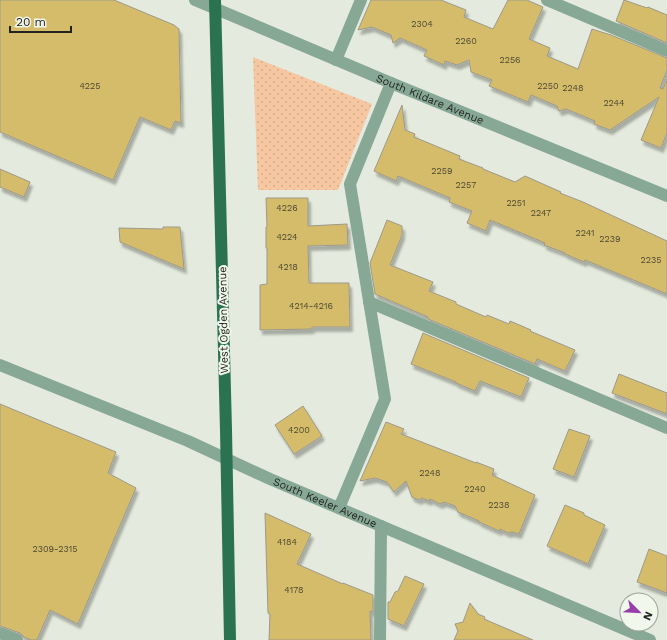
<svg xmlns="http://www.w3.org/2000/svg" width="667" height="640" viewBox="0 0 667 640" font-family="'Work Sans',sans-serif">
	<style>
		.garden { fill: url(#garden-dots) }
		.building { fill: #d4bc6b; stroke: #9c998c; filter: url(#shadow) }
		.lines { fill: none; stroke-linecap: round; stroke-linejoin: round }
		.minor { stroke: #86a895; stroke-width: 12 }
		.major { stroke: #2b7251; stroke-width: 12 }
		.labels { text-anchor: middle; stroke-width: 4; stroke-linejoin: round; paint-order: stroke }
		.number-label { font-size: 9px; fill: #4e4a32 }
		.street-label { font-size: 11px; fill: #22241f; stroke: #f1f7ea }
	</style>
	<defs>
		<pattern id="garden-dots" width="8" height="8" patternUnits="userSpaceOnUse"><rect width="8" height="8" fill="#f7c7a2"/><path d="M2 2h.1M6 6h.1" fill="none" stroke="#d3ab8b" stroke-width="1.8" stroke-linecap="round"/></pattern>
		<filter id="shadow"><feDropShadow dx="2.5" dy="4.5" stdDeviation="1" flood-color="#0004"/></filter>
	</defs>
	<rect width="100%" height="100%" fill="#e4eadd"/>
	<path class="garden" d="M253,57L372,104L338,190H258Z"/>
	<path class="building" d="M0,0H114L174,25L179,29L181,123L175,121L171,130L140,117L113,180L0,132Z
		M371,0H441L466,10L464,17L493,29L508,0H527L543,7L529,39L550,48L547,56L578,69L592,29L611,35L667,58V70L660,88L663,89L667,79V133L661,148L641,140L659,97L610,130L594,124L595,121L566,109L559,111L557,106L531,95L528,102L489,86L492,80L471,72L469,60L457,65L445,61L444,65L424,56L427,50L400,38L393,43L391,35L372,27L358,30Z
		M624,0L647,8L648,7L667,15V43L616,21Z
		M402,105L405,130L415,134L414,137L460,156L459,159L483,168V169L515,182L525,176L561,192L560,193L583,202L667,241V294L585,260L584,262L565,254V253L544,245L545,243L490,220L486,231L467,223L472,211L449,202L450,198L398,176L396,181L374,171Z
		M0,169L30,182L24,197L0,187Z
		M266,198H308V226L347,224L348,245L308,246L309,283H349L350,327H312V329L260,330V285L267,284V248H266V227H267Z
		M387,220L402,226V235L390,265L433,282L429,291L456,302V304L486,317L487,315L509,324L510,321L531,330L530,331L575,350L565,371L537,359L535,364L428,319V317L375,294L370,263Z
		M163,227H180L184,269L120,242L119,228L163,229Z
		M423,333L529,378L521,397L480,381L475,391L456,383V382L411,364Z
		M619,374L667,393V414L612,393Z
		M0,404L116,452L108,473L136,488L78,624L50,610L37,640H31L24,637L20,633L0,626Z
		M303,406L322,436L294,454L275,425Z
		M386,422L404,429L401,434L476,463V462L494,469L492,475L535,495L519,534L512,532L508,533L500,529L499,531L479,522V521L458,512L455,506L444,502L440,504L430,499L429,501L422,498L419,500L412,497L406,481L394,492L387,482L375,478L360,481Z
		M569,429L590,436L574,477L553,469Z
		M565,505L584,513V515L605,525L588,564L547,546Z
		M265,513L311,534L297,564L343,584V583L373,595V612L370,611L371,640H269L270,614L268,613Z
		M649,549L667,556V593L637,582Z
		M405,576L424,584L404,626L388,619V602H390L395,592L398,591Z
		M470,603L478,614L485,617L484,619L533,640H454L458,631L455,624L463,622Z"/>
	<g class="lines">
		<g class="minor">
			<path id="s1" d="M195,0L391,83L667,196"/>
			<path d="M547,0L667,51"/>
			<path d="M336,60L361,0"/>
			<path d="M369,302L667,428"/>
			<path id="s2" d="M0,365L188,441L270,479L650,640"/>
			<path d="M339,508L385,399L350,184L391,83"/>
			<path d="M0,633L17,640"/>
			<path d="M380,640L381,526"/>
		</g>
		<path class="major" d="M215,0L226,430L230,640"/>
	</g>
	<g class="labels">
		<g class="number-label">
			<text x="422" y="27">2304</text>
			<text x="466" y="44">2260</text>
			<text x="510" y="63">2256</text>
			<text x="90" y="89">4225</text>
			<text x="548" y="89">2250</text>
			<text x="573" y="91">2248</text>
			<text x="614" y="106">2244</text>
			<text x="442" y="174">2259</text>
			<text x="466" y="188">2257</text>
			<text x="516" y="206">2251</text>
			<text x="287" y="211">4226</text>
			<text x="541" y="216">2247</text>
			<text x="585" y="236">2241</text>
			<text x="287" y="240">4224</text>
			<text x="610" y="242">2239</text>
			<text x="651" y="263">2235</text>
			<text x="288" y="270">4218</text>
			<text x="311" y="309">4214-4216</text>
			<text x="299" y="433">4200</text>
			<text x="430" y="476">2248</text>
			<text x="475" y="492">2240</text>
			<text x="499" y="508">2238</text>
			<text x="287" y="545">4184</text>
			<text x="55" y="552">2309-2315</text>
			<text x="294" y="593">4178</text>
		</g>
		<g class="street-label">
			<text dy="4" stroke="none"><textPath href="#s1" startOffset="255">South Kildare Avenue</textPath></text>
			<text transform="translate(223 320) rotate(-91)" y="4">West Ogden Avenue</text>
			<text dy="4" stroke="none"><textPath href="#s2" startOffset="353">South Keeler Avenue</textPath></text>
		</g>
	</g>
	<g transform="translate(639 612) rotate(114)"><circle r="19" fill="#f1f7ea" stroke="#9ea399"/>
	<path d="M0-3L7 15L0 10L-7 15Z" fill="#963fac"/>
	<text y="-6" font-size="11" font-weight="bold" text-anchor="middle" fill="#22241f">N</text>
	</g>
	<path d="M10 26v6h61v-6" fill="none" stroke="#22241f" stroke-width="2"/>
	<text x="16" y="26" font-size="12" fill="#22241f" stroke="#f1f7ea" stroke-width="3" paint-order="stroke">20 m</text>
</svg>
